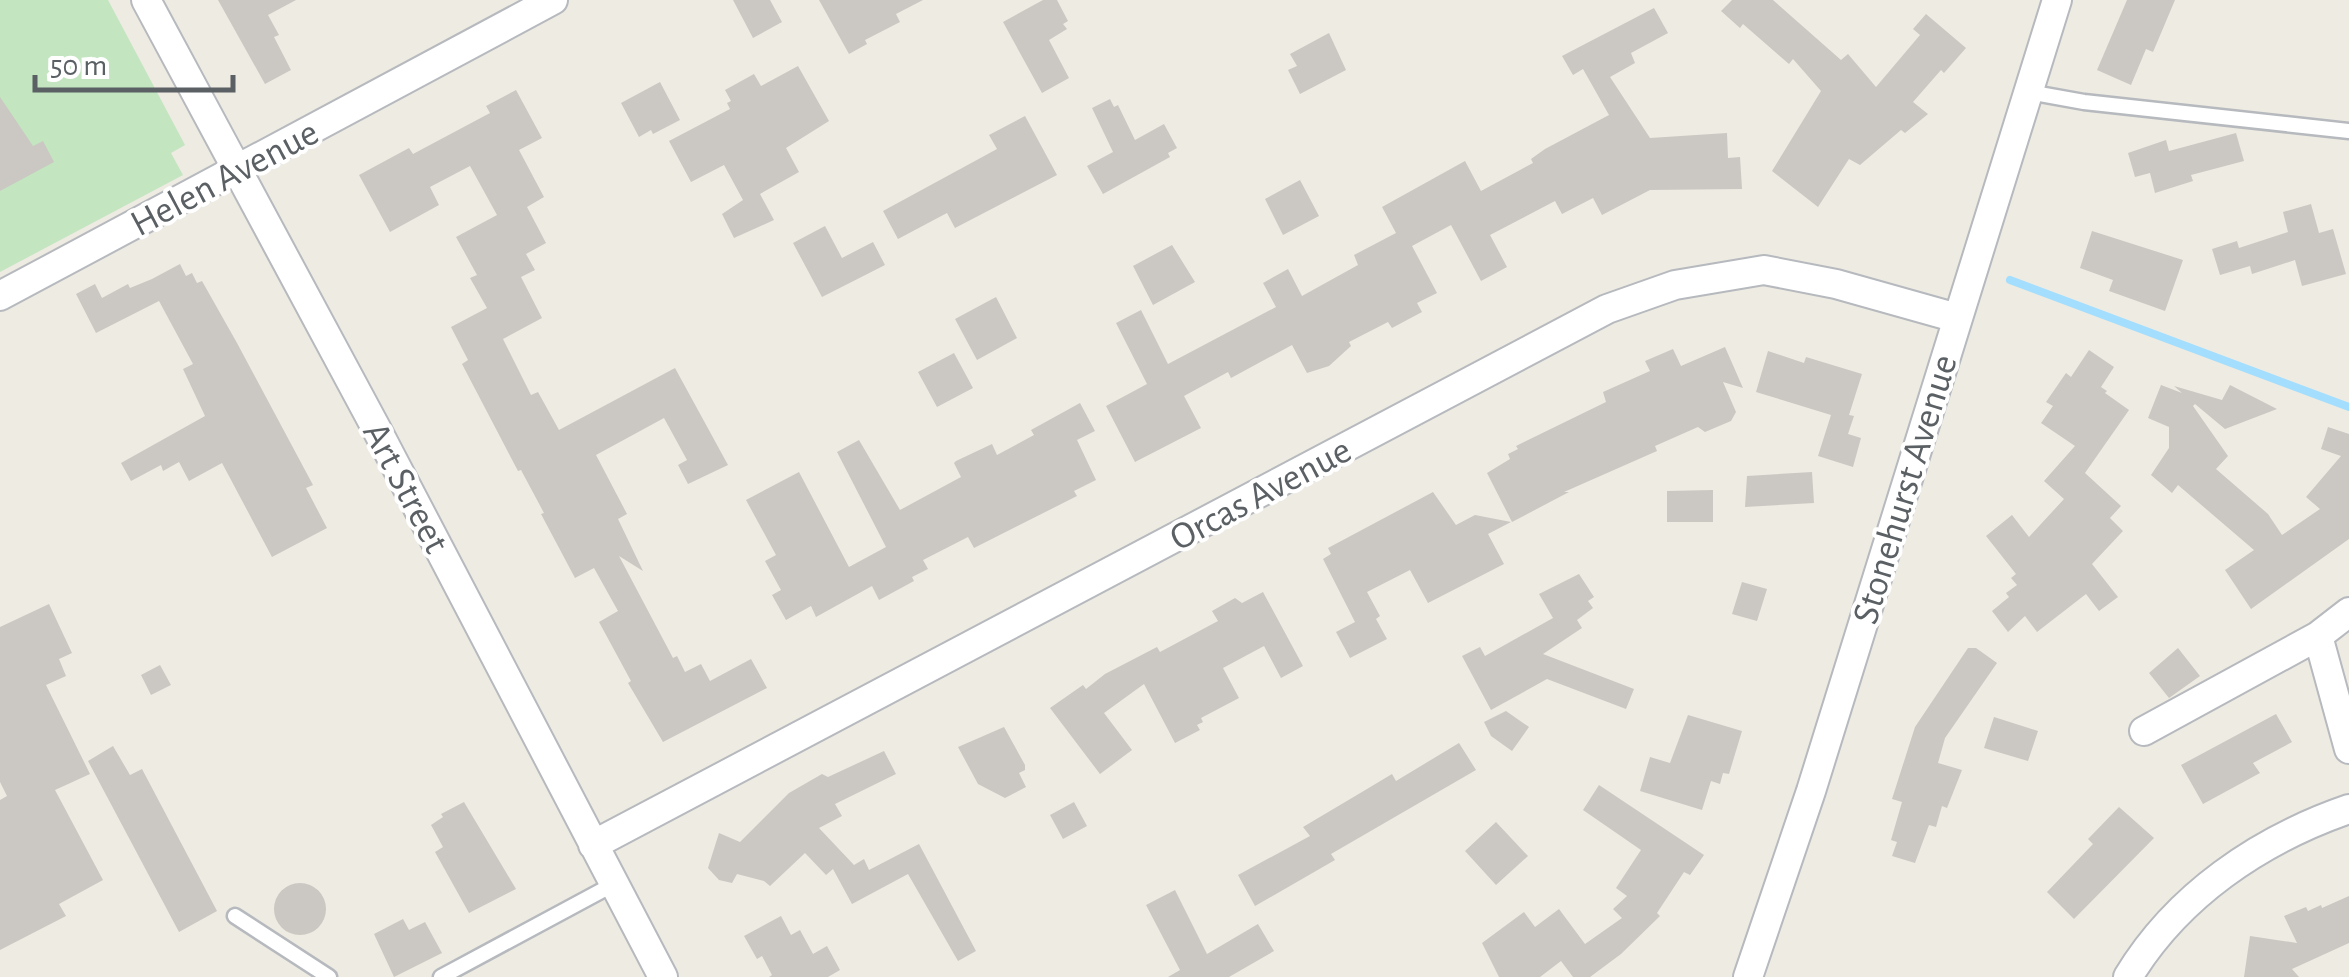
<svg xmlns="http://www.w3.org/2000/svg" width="2349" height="977" viewBox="0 0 2349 977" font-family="'Alegreya Sans',sans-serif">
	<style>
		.green { fill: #c3e5c0 }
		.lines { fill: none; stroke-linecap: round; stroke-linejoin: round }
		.stream { stroke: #a3defe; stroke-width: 8 }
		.building { fill: #cbc7c2 }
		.lane-casing { stroke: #b6b9bd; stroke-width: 19 }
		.street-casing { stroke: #b6b9bd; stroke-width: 32 }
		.lane { stroke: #fff; stroke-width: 14 }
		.street { stroke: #fff; stroke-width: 28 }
		.labels { text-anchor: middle; stroke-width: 8; stroke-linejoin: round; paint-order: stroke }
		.street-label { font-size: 38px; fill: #5b6064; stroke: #fff }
	</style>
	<rect width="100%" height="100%" fill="#eeebe3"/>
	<path class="green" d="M0,0H108L185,145L171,153L183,175L0,272Z"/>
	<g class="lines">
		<path class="stream" d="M2010,280L2349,407"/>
	</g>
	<path class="building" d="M218,0H296L268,15L279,35L274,37L291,70L265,84Z
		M733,0H770L782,22L753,38Z
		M819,0H923L896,14L900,22L865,40L867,44L849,54Z
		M1043,0H1057L1068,21L1063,24L1067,29L1049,40L1069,78L1042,93L1003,22Z
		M1732,0H1773L1841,60L1848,54L1876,87L1920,35L1913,29L1926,14L1966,48L1944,73L1941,70L1913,102L1928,114L1905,133L1901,130L1860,165L1849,159L1818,207L1772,171L1821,91L1793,59L1789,64L1743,24L1740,28L1721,11Z
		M2127,0H2175L2156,45L2153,52L2146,49L2131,85L2097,70Z
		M1654,8L1668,33L1631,53L1635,63L1610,77L1650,138L1727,133L1728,158L1740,157L1742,189L1650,190L1602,215L1593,198L1562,214L1555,201L1490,235L1507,267L1481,281L1451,225L1412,246L1437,293L1417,303L1422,312L1392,328L1388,322L1349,342L1351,346L1329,366L1307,373L1292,345L1231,378L1228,372L1184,396L1201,428L1135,462L1106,406L1147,384L1116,323L1141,310L1168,364L1276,307L1263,283L1288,269L1302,296L1358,265L1354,255L1396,233L1382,207L1465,161L1481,191L1533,163L1531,159L1545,149L1609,115L1583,69L1573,75L1562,56Z
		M1329,33L1346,70L1300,94L1288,70L1297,66L1290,54Z
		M798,66L829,121L786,148L799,172L760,194L774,220L734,238L722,214L743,200L724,165L691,182L669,141L730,109L727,103L731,101L725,90L754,74L761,86Z
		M660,82L680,120L653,134L651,130L639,137L621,103Z
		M516,90L542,138L519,150L544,197L527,207L546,243L526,254L535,270L521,277L542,318L503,339L531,395L538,392L559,430L675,368L728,465L688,484L678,465L687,460L664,418L596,455L627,514L618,519L643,571L619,556L673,658L677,656L685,672L701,664L710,681L751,659L767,688L663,742L628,683L631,681L599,622L618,611L594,568L575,578L541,514L544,513L521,470L518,471L462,364L468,360L451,327L487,308L470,278L477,275L456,237L497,215L470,166L430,187L439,205L390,232L359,175L409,148L413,154L490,113L486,106Z
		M0,97L33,146L43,141L54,162L0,191Z
		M1110,99L1114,107L1118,105L1135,140L1164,124L1177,148L1168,153L1170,157L1103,194L1087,166L1113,152L1092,108Z
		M1025,116L1057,175L955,228L947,213L898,239L883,211L997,149L989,135Z
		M2236,133L2244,161L2191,175L2193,181L2155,193L2150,173L2135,177L2128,153L2166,140L2169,151Z
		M1300,180L1319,216L1283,235L1265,199Z
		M2311,204L2319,233L2333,229L2346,274L2302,286L2295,260L2252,274L2250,266L2220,275L2212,249L2237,241L2239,248L2288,232L2283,212Z
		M825,226L842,258L873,242L885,265L822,297L793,243Z
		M2092,231L2183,260L2165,311L2109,291L2113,280L2080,268Z
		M1172,245L1195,282L1153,305L1133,266Z
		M180,264L186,276L192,273L197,283L202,281L237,343L313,485L306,488L327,528L272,557L222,463L189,481L179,462L163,471L161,465L131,481L121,463L205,416L183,369L193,364L159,301L96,333L76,294L95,284L102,298L128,284L130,288L152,279Z
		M996,297L1017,338L977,360L955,319Z
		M1725,347L1743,388L1723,382L1736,412L1731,421L1705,432L1698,427L1655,446L1657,451L1564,492H1569L1512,522L1487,473L1510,459L1508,454L1518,449L1516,446L1606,402L1603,392L1650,371L1645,361L1673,349L1681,366Z
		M2089,350L2114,367L2101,387L2107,391L2105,393L2129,410L2085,473L2121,506L2110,518L2123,531L2092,564L2118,597L2099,611L2086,594L2037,632L2025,616L2008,632L1992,611L2009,597L2006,593L2017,585L2011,578L2016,574L1986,536L2012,515L2029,537L2064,499L2044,481L2075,446L2041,423L2053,406L2046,402L2066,373L2071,377Z
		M1768,351L1804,363L1806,357L1862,374L1849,415L1854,416L1848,434L1861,438L1853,467L1818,456L1831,415L1756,392Z
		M954,353L973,388L937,407L918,372Z
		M2161,385L2182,393L2174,386L2222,400L2230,385L2277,409L2225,429L2195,404L2193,406L2228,456L2216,469L2268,514L2282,535L2320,509L2306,497L2341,456L2321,449L2328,427L2349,434V539L2251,609L2225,570L2254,550L2178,485L2172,493L2151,475L2169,448V427L2148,418Z
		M1080,403L1095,431L1077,440L1096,480L1074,491L1077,496L974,548L968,537L923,560L928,569L912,577L914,581L879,600L872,586L816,617L811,606L786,620L772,595L781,590L765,561L776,555L746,500L799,472L849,567L886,547L837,452L859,440L900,510L961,477L954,463L956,461L992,444L997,455L1034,435L1031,430Z
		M1812,472L1814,503L1745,507L1747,476Z
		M1713,490V522H1667V491Z
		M1433,492L1456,525L1475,515L1511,522L1488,534L1504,564L1428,603L1410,570L1367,592L1380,616L1376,619L1387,639L1350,658L1336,632L1355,622L1323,559L1331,554L1328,548Z
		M1579,574L1594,597L1588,601L1593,608L1577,620L1582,628L1543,654L1634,689L1626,709L1547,679L1491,710L1462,656L1480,647L1485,656L1553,618L1539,594Z
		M1742,582L1767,589L1757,621L1732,614Z
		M1263,592L1303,666L1281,678L1264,646L1223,668L1239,698L1201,718L1203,722L1197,725L1200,730L1175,743L1144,684L1104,713L1132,750L1100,774L1050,708L1083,685L1086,689L1105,674L1157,647L1160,652L1218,621L1212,611L1235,598L1242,603Z
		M49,604L72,653L59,659L66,676L46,685L90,774L55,790L103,880L59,904L66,916L0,950V800L7,796L0,782V627Z
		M1968,648H1976L1997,663L1945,738L1938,763L1962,770L1947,808L1942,806L1936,827L1929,825L1915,863L1892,856L1897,842L1891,840L1902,802L1892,799L1915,727Z
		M2178,648L2200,676L2169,698L2149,673Z
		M160,665L171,685L151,695L141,675Z
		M1506,711L1529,727L1512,751L1491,736L1484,722Z
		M2276,714L2292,742L2253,763L2260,773L2203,804L2181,765Z
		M1688,715L1742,731L1729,774L1723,773L1720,784L1711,781L1702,810L1640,791L1650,757L1670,763Z
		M1994,717L2038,731L2028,761L1984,748Z
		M1004,727L1025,765V770L1019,773L1026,787L1005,798L978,784L958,747Z
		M1459,743L1476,770L1331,854L1335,860L1255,906L1238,875L1310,836L1303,827L1362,792L1392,774L1396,781Z
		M113,746L130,775L142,769L217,911L179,932L88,761Z
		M884,751L896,774L835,804L842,816L819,828L854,865L864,859L869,870L919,844L976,951L958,961L908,874L852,904L833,869L826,875L805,853L770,886L764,881L737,874L732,883L719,880L708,868L719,833L740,842L789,793L822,774L828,777Z
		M1599,785L1704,855L1690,875L1684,872L1657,913L1660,916L1621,954L1590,977H1573L1561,961L1540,977H1499L1482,943L1524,912L1535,927L1559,909L1585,944L1622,918L1613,909L1627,896L1616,888L1641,850L1583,810Z
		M464,802L516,889L469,913L435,852L443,847L431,825L443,817L441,814Z
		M1074,802L1087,826L1063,839L1050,815Z
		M2119,807L2154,838L2074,919L2047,892L2093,844L2088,839Z
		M1496,822L1528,856L1496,885L1465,851Z
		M274 909a26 26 0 1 1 52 0a26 26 0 1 1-52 0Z
		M1175,890L1207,954L1258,924L1274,951L1229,977H1168L1180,970L1146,905Z
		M2349,896V943L2292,969L2299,977H2244L2250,936L2297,943L2284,916L2306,907L2308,911L2321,905L2322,908Z
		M781,916L791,935L800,930L813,954L827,946L840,970L828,977H769L772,975L762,956L757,959L744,936Z
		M403,919L409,930L425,922L442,953L394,977L374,934Z"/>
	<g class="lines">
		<defs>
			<path id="lane" d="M2028,92L2084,102L2349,131
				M235,916L329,977
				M441,977L614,884"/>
			<path id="street" d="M146,0L376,428L663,977
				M0,296L553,0
				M2318,636L2349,749
				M2144,731L2318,636L2349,612
				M593,845L1607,309L1675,285L1764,270L1836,284L1957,318
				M1748,977L1811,791L2057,0
				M2128,977C2177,896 2259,840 2349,809"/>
		</defs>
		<use href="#lane" class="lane-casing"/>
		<use href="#street" class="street-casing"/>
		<use href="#lane" class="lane"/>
		<use href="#street" class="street"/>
	</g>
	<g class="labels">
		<g class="street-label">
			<text transform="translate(224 177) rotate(-28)" y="13">Helen Avenue</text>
			<text transform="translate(407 487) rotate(62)" y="13">Art Street</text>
			<text transform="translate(1904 489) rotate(-73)" y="13">Stonehurst Avenue</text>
			<text transform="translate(1260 493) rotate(-28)" y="13">Orcas Avenue</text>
		</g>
	</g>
	<path d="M35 75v15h198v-15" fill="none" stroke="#5b6064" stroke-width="5"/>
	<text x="50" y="75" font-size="30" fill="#5b6064" stroke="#ffffff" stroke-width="8" paint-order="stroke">50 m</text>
</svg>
